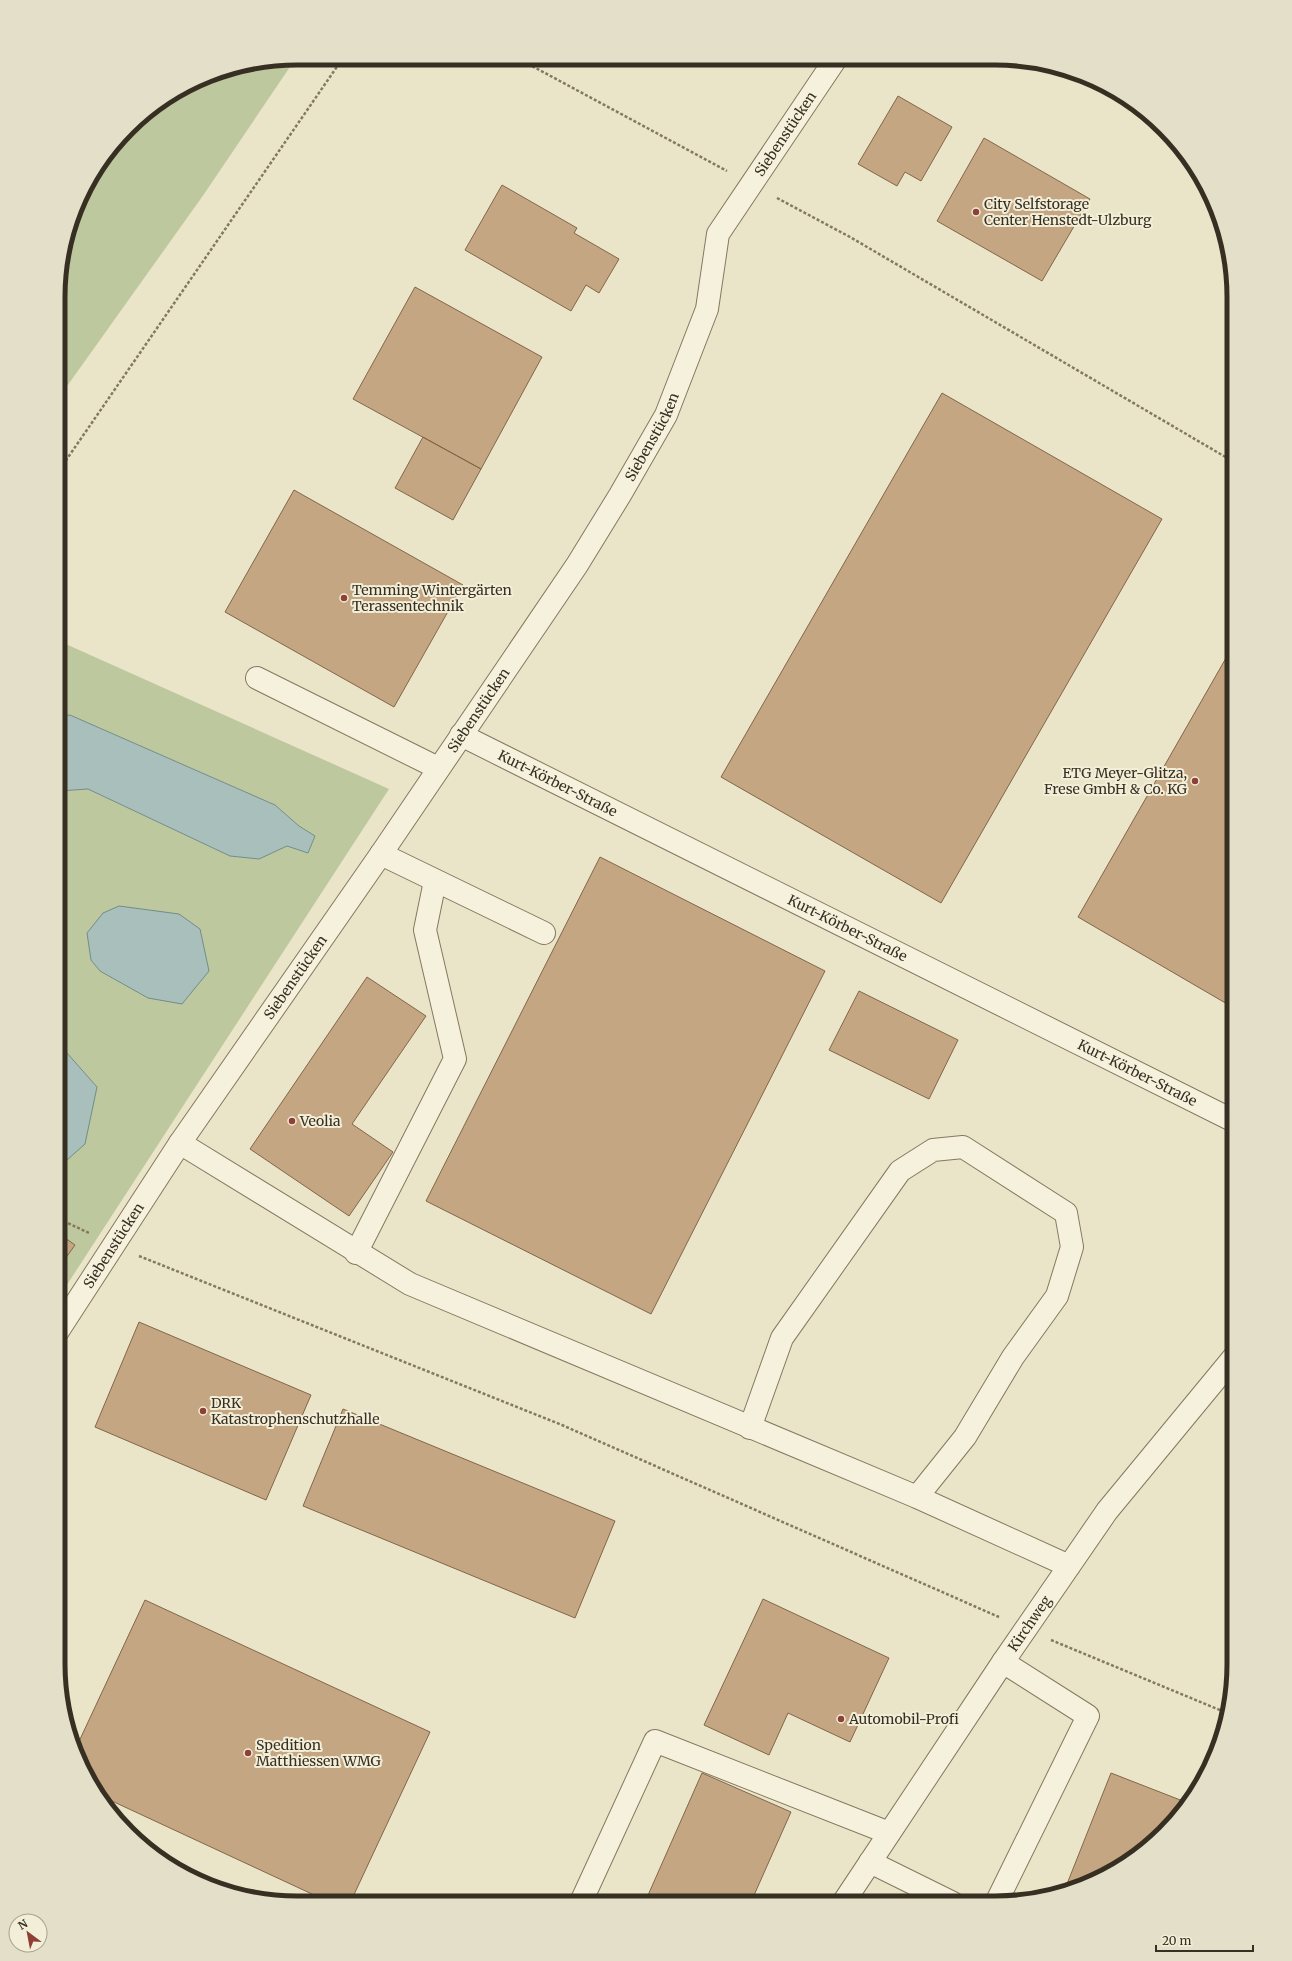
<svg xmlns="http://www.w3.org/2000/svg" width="1292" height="1961" viewBox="0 0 1292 1961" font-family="Merriweather,serif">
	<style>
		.green { fill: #bec89e; fill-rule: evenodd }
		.water { fill: #a9bfbb; stroke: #718d89 }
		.building { fill: #c5a683; stroke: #826648 }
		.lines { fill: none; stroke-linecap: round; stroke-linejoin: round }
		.minor-casing { stroke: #857860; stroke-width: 24 }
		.path { stroke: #857860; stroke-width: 2.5; stroke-dasharray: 3 2; stroke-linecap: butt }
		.minor { stroke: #f6f1dc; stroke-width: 22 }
		.poi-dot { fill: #8e4036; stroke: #f3eed8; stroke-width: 1.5 }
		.labels { text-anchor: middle; stroke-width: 4; stroke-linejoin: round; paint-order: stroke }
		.street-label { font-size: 14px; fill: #372f22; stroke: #f3eed8 }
		.poi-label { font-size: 14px; fill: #372f22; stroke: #f3eed8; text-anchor: start }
		.rim { fill: none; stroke: #372f22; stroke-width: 5 }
	</style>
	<rect width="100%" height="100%" fill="#eae5c9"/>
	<path class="green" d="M296,58L202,197L60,396V266L83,191L139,118L206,76Z
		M59,641L389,789L59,1297V1159L67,1160L97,1087L59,1044V791L88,789L230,856L259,859L287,846L308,853L315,836L299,826L275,805L70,715L59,716ZM91,960L148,998L100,971Z"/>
	<path class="water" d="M70,715L275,805L299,826L315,836L308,853L287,846L259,859L230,856L88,789L59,791V716Z
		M119,906L179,914L200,929L209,971L182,1004L148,998L100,971L91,960L87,933L103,913Z
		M59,1044L97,1087L85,1144L67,1160L59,1159Z"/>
	<path class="building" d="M898,96L952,127L921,181L905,172L897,186L858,164Z
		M984,138L1090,199L1042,281L937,221Z
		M502,185L577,228L574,233L619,259L599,293L586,285L571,311L465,250Z
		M415,287L542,357L481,469L353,399Z
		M942,393L1162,519L941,903L721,777Z
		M423,437L481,469L453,520L395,488Z
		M294,490L463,585L394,707L225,612Z
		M1234,644V1008L1078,917Z
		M600,857L825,971L651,1314L426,1201Z
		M367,977L426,1016L352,1124L393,1152L349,1216L250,1149Z
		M859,991L958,1040L929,1099L829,1050Z
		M61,1235L75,1245L65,1259L59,1254V1239Z
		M139,1322L311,1395L266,1500L95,1427Z
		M343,1409L615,1521L575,1618L303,1506Z
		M763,1599L889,1658L850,1742L788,1713L769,1755L704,1725Z
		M145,1600L430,1732L351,1901H327L99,1795L76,1755L75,1750Z
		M702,1773L791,1812L751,1902H645Z
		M1111,1773L1188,1803L1141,1853L1086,1885L1065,1889Z"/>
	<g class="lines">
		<defs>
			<g id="minor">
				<path d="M257,678L438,768"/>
				<path id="s1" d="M461,735L1234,1121"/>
				<path d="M381,854L544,933"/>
				<path d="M180,1143L410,1284L917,1497L1069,1566"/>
				<path d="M356,1253L455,1059L425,930L435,881"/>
				<path id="s2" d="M58,1331L180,1143L381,854L577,565L620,495L666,415L707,309L718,234L835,60"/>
				<path d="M750,1428L782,1338L900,1171L933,1150L963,1147L1066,1213L1072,1247L1057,1296L1013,1357L965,1437L917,1497"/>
				<path d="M870,1862L953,1903"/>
				<path d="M581,1902L655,1741L889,1833"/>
				<path id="s3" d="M843,1903L1003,1662L1107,1511L1234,1357"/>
				<path d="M996,1903L1088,1716L1003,1662"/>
			</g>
		</defs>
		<use href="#minor" class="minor-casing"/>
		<path class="path" d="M519,59L727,171
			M777,198L850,237L1234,462
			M60,469L343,58
			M59,1219L89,1233
			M139,1256L562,1425L999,1617
			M1051,1640L1227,1713"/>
		<use href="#minor" class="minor"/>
	</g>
	<g class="poi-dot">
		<circle cx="976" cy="212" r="4"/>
		<circle cx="344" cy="598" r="4"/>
		<circle cx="1195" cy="781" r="4"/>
		<circle cx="292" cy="1121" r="4"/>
		<circle cx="203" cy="1411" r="4"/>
		<circle cx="841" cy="1719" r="4"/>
		<circle cx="248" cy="1753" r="4"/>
	</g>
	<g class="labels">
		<g class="street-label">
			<text dy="5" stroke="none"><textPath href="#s2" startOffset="1410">Siebenstücken</textPath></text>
			<text dy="5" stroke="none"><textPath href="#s2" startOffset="1074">Siebenstücken</textPath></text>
			<text dy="5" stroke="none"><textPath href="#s2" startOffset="750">Siebenstücken</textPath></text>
			<text dy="5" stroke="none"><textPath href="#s1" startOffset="108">Kurt-Körber-Straße</textPath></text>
			<text dy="5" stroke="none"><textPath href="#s1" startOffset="432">Kurt-Körber-Straße</textPath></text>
			<text dy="5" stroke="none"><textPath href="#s2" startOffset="426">Siebenstücken</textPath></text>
			<text dy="5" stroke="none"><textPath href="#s1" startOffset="756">Kurt-Körber-Straße</textPath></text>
			<text dy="5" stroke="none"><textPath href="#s2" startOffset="102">Siebenstücken</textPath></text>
			<text dy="5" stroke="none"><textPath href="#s3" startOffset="336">Kirchweg</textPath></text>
		</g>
		<g class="poi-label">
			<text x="984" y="209">City Selfstorage<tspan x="984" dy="16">Center Henstedt-Ulzburg</tspan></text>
			<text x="352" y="595">Temming Wintergärten<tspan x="352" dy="16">Terassentechnik</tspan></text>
			<text x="1187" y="778" text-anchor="end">ETG Meyer-Glitza,<tspan x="1187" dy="16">Frese GmbH &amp; Co. KG</tspan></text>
			<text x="300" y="1126">Veolia</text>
			<text x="211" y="1408">DRK<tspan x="211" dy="16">Katastrophenschutzhalle</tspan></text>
			<text x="849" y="1724">Automobil-Profi</text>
			<text x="256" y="1750">Spedition<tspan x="256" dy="16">Matthiessen WMG</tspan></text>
		</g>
	</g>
	<path d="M0 0H1292V1961H0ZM297 65H995A232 232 0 0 1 1227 297V1664A232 232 0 0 1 995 1896H297A232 232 0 0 1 65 1664V297A232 232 0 0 1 297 65Z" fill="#e4dfc9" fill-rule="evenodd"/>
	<path class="rim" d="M297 65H995A232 232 0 0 1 1227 297V1664A232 232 0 0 1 995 1896H297A232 232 0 0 1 65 1664V297A232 232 0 0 1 297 65Z"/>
	<g transform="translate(28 1933) rotate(328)"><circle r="19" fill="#f3eed8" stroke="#a8a28f"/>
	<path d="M0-3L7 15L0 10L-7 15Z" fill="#8e4036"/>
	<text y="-6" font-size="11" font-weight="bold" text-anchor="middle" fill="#372f22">N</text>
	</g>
	<path d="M1156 1945v6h97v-6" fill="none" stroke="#372f22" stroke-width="2"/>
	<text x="1162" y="1945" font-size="12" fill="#372f22" stroke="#f3eed8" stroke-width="3" paint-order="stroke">20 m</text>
</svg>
